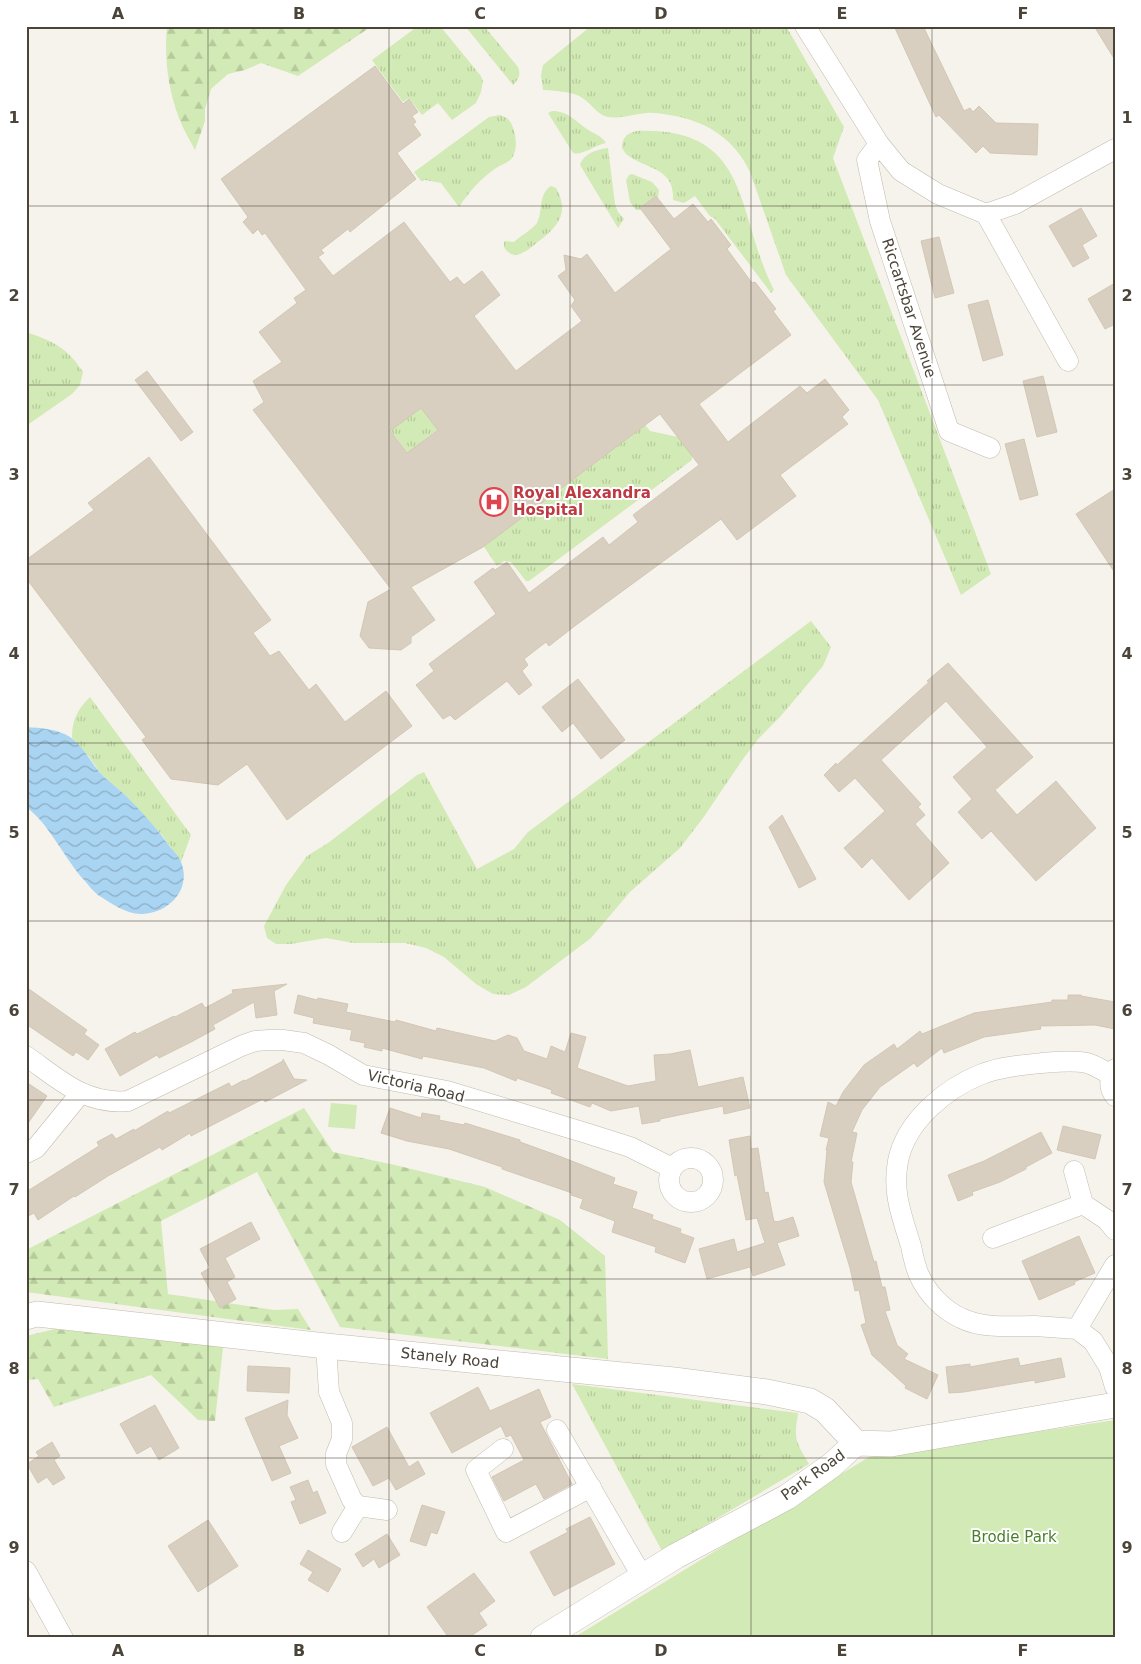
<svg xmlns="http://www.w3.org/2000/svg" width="1141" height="1664" viewBox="0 0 1141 1664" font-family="'DejaVu Sans',sans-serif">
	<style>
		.grass { fill: url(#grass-tufts) }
		.forest { fill: url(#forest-firs) }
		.park { fill: #d2eab5 }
		.water { fill: url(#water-waves) }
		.building { fill: #d8cfc1; stroke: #d3c7b4; fill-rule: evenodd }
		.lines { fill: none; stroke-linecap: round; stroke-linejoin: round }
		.minor-casing { stroke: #c2bbae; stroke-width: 21 }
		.tertiary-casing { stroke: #c2bbae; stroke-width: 26 }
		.minor { stroke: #fff; stroke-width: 20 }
		.tertiary { stroke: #fff; stroke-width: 25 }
		.grid { fill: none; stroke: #4b4439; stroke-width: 1; stroke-opacity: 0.55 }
		.labels { text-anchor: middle; stroke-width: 4; stroke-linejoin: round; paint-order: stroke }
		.street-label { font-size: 15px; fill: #4b4439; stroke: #fff }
		.health-label { font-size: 15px; font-weight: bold; fill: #be3a42; stroke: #fff; text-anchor: start }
		.park-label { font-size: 15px; fill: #4a7f2a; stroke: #fff }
		.neatline { fill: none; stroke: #4b4439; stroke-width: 2 }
		.grid-label { font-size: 16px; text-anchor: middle; font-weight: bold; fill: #4b4439 }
	</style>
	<defs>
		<pattern id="grass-tufts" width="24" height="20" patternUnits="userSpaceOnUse" patternTransform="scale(1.25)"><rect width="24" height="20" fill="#d2eab5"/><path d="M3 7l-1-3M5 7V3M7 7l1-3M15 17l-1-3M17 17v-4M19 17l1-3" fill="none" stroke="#b6ca9c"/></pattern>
		<pattern id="forest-firs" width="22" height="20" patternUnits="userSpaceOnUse" patternTransform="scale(1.25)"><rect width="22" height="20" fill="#d2eab5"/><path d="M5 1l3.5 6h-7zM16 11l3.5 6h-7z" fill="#b6ca9c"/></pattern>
		<pattern id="water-waves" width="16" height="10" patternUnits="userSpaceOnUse" patternTransform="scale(1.25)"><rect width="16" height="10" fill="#a9d4f2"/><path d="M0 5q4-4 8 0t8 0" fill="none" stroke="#8caec5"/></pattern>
	</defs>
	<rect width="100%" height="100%" fill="#f6f3ec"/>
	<path class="grass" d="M418,26H440L481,76L483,81L481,92L476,103L452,120L438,103L422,115L409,98L403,102L372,60Z
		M465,26H484L518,67C521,75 519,79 513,85Z
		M591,26H786L844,127L833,158L991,574L961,595L878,400L786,275L750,172C735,139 705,120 669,115C662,114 654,112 647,113C635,114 620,119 608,117C598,115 592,105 584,99C573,91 557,91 543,90L541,75L543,65Z
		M552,111C568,111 575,121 587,129C594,134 601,135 606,143C595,145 582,156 573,153L548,113Z
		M500,115C502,116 505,117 507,118C516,126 519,149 512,158C508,163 501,165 496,168C480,179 469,192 459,207L441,183L425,180L421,181L414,172L489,117Z
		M636,131C753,126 735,214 774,290L771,293L715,219L709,215L695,196L684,203L673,200C675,167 646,170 626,154L622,148C622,138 626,134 636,131Z
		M608,148L615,204L618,212L624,219L618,228L580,165C583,154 597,149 608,148Z
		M632,174L652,182L659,190L658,198L656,196L640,208L641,210H636L630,202L626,180L629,175Z
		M551,186L556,188C570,212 558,227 539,241C529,249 514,264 504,247V241L514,242C519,237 533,229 537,223C543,212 538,194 551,186Z
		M26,332C53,341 68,348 83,372L80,385L72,394L26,426Z
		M412,395L449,421L421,442L460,495L447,505L379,416Z
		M625,399L650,431L678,437L692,456V460L529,581H526L511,562L504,561L497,566L478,538Z
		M811,621L831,647L823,666L780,717L759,738L743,759L703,818L680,848L630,892L591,938L526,987L509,995L493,994L476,984L444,957L426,948L405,943H353L326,938L291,944H276L267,938L264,926L286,885L307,856L328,843L417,775L424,772L477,869L514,849L528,832Z
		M90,697L191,835L181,862L162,835L124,794L101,774L90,758L72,738C72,720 77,710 90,697Z
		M572,1384L798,1413C794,1440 795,1440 809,1464L662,1551Z"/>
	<path class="forest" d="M167,26H372L298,76L261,63L245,70L228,74L211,89L205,109V121L195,150C190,140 183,129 179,118C168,89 164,57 167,26Z
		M304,1108L333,1152L395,1165L485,1187L560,1220L605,1256L608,1359L340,1327L257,1172L161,1221L168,1294L274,1310L298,1309L311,1330L26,1292V1250Z
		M55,1329L223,1347L215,1421L198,1420L151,1375L54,1407L38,1379L26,1380V1336Z"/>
	<path class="park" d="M331,1103L357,1105L355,1129L328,1127Z
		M1115,1420V1638H573L869,1457Z"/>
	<path class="water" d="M26,727C42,728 57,729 70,737C84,747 91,763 102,775C109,782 118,788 125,795C141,811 157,828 170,847C174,851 179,857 181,862C192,889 169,913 143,914C127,915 111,903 98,895C93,891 89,886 85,881C65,860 49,823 26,807Z"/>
	<path class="building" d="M894,26H923L964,111L970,108L973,112L979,106L996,123L1038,124L1037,155L990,153L983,146L976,153L939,115L936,117Z
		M1094,26H1115V60Z
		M375,66L403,104L409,99L418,112L412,116L416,122L413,124L421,135L397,153L416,179L350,232L348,229L321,250L324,253L318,257L333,276L404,222L450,282L457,277L464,285L482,271L500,295L474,316L516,371L582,321L571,306L575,300L558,276L566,270L564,255L581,259L587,254L615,293L671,249L640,208L656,196L674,219L693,204L708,222L711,219L731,245L727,249L752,283L755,282L776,309L773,311L791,335L699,404L728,442L800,386L807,393L825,379L849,410L842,417L848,424L780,475L796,496L737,540L721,519L576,625L549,646L546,642L524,659L528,665L522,671L532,685L519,695L507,681L455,720L450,715L443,719L416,685L434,671L429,664L496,614L474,582L493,568L495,570L507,562L529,593L603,537L609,545L638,522L633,515L699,465L660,414L483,547L411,587L435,620L411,637V643L401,650L369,648L360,636L368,602L391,589L253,410L264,402L253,381L282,362L259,332L297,303L294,298L306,290L265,233L262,235L258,229L253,234L243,222L248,217L221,179ZM421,408L438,430L407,453L390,431Z
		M1081,208L1097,236L1082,245L1089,258L1073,267L1049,226Z
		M939,237L954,293L935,298L921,241Z
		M1115,283V324L1105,329L1088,299Z
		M988,300L1003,355L983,361L968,305Z
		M147,371L193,432L181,441L135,380Z
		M1043,376L1057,432L1037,437L1023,381Z
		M1024,439L1038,495L1020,500L1005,444Z
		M149,457L271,620L253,633L270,656L279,651L309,690L316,684L345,722L386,691L412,726L287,820L247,764L218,785L171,779L142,740L146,737L26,578V560L94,510L88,503Z
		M1115,489V573L1076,514Z
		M948,663L1033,757L995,790L1017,815L1056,781L1096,828L1036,881L991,831L982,839L958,812L972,799L953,777L987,747L946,701L881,760L921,804L918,807L925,815L915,824L949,863L909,900L872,858L862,868L844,848L885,811L855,778L839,792L824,775L836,763L837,765L929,682L927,681Z
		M578,679L625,740L601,759L573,723L562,732L542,707Z
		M782,815L816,879L799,888L769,827Z
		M287,984L274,991L277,1015L256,1018L254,1002L213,1025L215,1029L193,1041L159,1058L157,1055L120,1076L105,1049L135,1032L137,1034L174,1016L175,1017L202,1003L205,1008L233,993L232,990Z
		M26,987L87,1030L84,1034L99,1045L88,1060L76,1052L73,1056L26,1024Z
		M298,995L317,1000L318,998L348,1004L346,1012L395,1022L396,1020L436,1031L437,1028L495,1041L508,1035L517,1038L524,1051L547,1059L551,1046L565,1052L571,1033L586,1037L577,1068L628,1086L656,1081L654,1055L670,1054L690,1050L698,1087L743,1077L750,1108L724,1114L723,1106L660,1119V1121L642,1124L639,1106L611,1111L592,1103L590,1107L551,1093L552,1090L517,1078L516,1081L484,1068L423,1056L422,1059L382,1048V1051L364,1047L365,1043L350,1040L352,1030L313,1023L314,1018L294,1013Z
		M1068,995H1081V996L1115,1002V1029L1095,1025L1040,1026L1041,1029L984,1037L944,1053L942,1048L917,1067L914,1063L880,1087L862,1110L852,1132L857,1133L851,1162H853L851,1182L874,1262L876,1261L882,1287H885L890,1310L885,1311L897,1345L908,1354L904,1359L938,1375L927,1399L905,1388L906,1386L872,1355L861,1325L866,1323L859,1290L855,1291L850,1268L824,1182L827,1151L826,1150L829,1138L820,1136L828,1102L836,1106L843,1092L864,1065L894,1044L897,1049L920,1031L922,1034L974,1013L1052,1002V1000H1068Z
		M283,1059L294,1079L307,1080L265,1102L263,1099L191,1136L190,1133L162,1150L160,1147L108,1176L75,1197L74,1196L38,1220L34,1213L26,1217V1192L99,1146L97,1142L112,1134L116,1139L134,1129V1131L168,1111L169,1113L229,1083L231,1087L244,1080L245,1081L283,1061Z
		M26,1082L47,1096L26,1126Z
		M390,1108L421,1118L422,1113L440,1116L439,1120L464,1125L465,1123L520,1140V1142L559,1156L615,1178L613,1184L637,1192L632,1208L653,1215L652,1219L681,1229L680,1233L694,1238L685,1263L655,1252L656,1247L612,1232L615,1221L580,1208L583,1199L571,1195L572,1193L502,1169V1167L449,1149L407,1141L381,1133Z
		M1063,1126L1101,1135L1095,1159L1057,1150Z
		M1041,1132L1052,1153L1026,1167V1169L1000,1182L972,1192L973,1195L958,1201L948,1175L984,1161Z
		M750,1136L751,1149L758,1148L765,1193L768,1192L774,1222L776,1221L777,1222L793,1217L799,1236L777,1243L785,1265L753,1276L750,1267L707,1279L699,1249L734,1239L737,1252L765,1243L757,1218L746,1220L737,1175L735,1176L729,1140Z
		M251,1222L260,1239L225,1258L235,1277L227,1282L236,1299L220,1308L201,1273L210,1268L200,1249Z
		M1079,1236L1095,1273L1074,1282L1075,1284L1039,1300L1022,1261Z
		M1018,1358L1020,1366L1061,1358L1065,1377L1035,1383V1380L964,1392L949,1393L946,1367L970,1364V1367Z
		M248,1366L290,1368L289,1393L247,1391Z
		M478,1387L490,1411L539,1389L551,1417L540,1422L572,1484L544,1499L536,1484L504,1501L492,1477L524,1460L511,1435L506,1437L501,1426L452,1453L430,1413Z
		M288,1400L287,1415L298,1438L279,1446L291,1473L272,1481L245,1418Z
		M155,1405L179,1448L159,1460L151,1446L137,1454L120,1424Z
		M387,1427L409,1467L418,1461L425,1474L396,1490L389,1478L373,1486L352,1447Z
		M52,1442L60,1456L54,1460L65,1478L53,1485L47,1477L38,1483L27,1464L39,1456L36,1452Z
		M308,1480L313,1493L317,1491L326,1513L300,1524L291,1502L296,1500L290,1487Z
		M422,1505L445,1512L437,1534L431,1532L426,1546L410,1541Z
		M590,1517L615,1564L554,1596L530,1552L568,1532L566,1529Z
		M208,1520L238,1566L198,1592L168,1546Z
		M387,1534L400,1555L379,1568L374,1559L363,1567L355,1554Z
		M308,1550L341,1569L328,1592L308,1580L313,1572L300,1564Z
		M474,1573L495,1601L479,1613L487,1625L468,1638H449L427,1607Z"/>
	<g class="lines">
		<defs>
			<path id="minor" d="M805,26L879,144L901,171L938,194L986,214L1068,361
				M879,144L867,160L880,221L949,431L990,448
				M986,214L1015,204L1115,149
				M26,1056C59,1079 85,1105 128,1101L241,1046L255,1041L269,1040H283L304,1043L329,1055L363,1075L447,1091L586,1133L630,1147L672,1168
				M1115,1069C1109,1079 1108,1087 1115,1096
				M1111,1075C1104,1071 1095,1065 1087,1063C1073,1060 1056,1062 1042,1063C1022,1065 1001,1067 982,1074C946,1088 906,1121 898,1161C892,1192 902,1217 911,1246C913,1256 915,1266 919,1275C927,1293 943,1310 961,1318C983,1329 1011,1326 1035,1326C1049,1327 1063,1328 1077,1329L1115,1265
				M26,1153L36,1148L80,1094
				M669 1180a22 22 0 1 1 44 0a22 22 0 1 1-44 0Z
				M1074,1171L1083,1204
				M993,1238L1083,1204L1107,1220L1115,1230
				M1077,1329L1093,1341L1109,1367L1115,1387
				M326,1346L329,1392L342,1423V1439L336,1454V1464L352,1500L358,1506
				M557,1430L642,1576
				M503,1449L476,1470L506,1532L591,1487
				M342,1532L358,1506L387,1510
				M26,1571L63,1638"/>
			<path id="tertiary" d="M26,1317L37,1314L326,1346L674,1380L767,1392L810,1401L825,1410L856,1443
				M543,1638L676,1556L787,1497L832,1465L856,1443L891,1444L1115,1405"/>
		</defs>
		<use href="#minor" class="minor-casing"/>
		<use href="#tertiary" class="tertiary-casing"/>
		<use href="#minor" class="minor"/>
		<use href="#tertiary" class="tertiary"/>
	</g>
	<path class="grid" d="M208,26V1638M389,26V1638M570,26V1638M751,26V1638M932,26V1638M26,206H1115M26,385H1115M26,564H1115M26,743H1115M26,921H1115M26,1100H1115M26,1279H1115M26,1458H1115"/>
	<defs>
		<symbol id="hospital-ring" viewBox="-11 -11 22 22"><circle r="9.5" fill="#fff" stroke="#e0444e" stroke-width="1.5"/><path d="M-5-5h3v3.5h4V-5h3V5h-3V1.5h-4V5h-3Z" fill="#e0444e"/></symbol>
	</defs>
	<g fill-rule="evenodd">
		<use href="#hospital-ring" x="478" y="486" width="32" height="32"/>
	</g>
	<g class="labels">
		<g class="street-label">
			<text transform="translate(909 308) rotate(72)" y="5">Riccartsbar Avenue</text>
			<text transform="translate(416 1086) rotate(13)" y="5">Victoria Road</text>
			<text transform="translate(450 1358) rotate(6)" y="5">Stanely Road</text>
			<text transform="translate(813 1475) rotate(-36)" y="5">Park Road</text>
		</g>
		<g class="health-label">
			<text x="513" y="498">Royal Alexandra<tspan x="513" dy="17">Hospital</tspan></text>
		</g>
		<g class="park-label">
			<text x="1014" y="1542">Brodie Park</text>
		</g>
	</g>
	<rect width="1141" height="1664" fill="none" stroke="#ffffff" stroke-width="55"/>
	<rect x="28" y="28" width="1086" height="1608" class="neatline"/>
	<g class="grid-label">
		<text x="118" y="19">A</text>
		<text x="299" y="19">B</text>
		<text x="480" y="19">C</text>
		<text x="661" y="19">D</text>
		<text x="842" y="19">E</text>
		<text x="1023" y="19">F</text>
		<text x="14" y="123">1</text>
		<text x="1127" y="123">1</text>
		<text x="14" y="301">2</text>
		<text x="1127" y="301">2</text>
		<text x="14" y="480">3</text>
		<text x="1127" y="480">3</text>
		<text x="14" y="659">4</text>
		<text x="1127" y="659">4</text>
		<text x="14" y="838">5</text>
		<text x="1127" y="838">5</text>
		<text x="14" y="1016">6</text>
		<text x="1127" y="1016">6</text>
		<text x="14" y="1195">7</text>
		<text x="1127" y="1195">7</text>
		<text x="14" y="1374">8</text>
		<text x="1127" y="1374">8</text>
		<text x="14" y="1553">9</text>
		<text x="1127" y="1553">9</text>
		<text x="118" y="1656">A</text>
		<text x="299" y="1656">B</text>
		<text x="480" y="1656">C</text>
		<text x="661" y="1656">D</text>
		<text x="842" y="1656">E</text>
		<text x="1023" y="1656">F</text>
	</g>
</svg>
